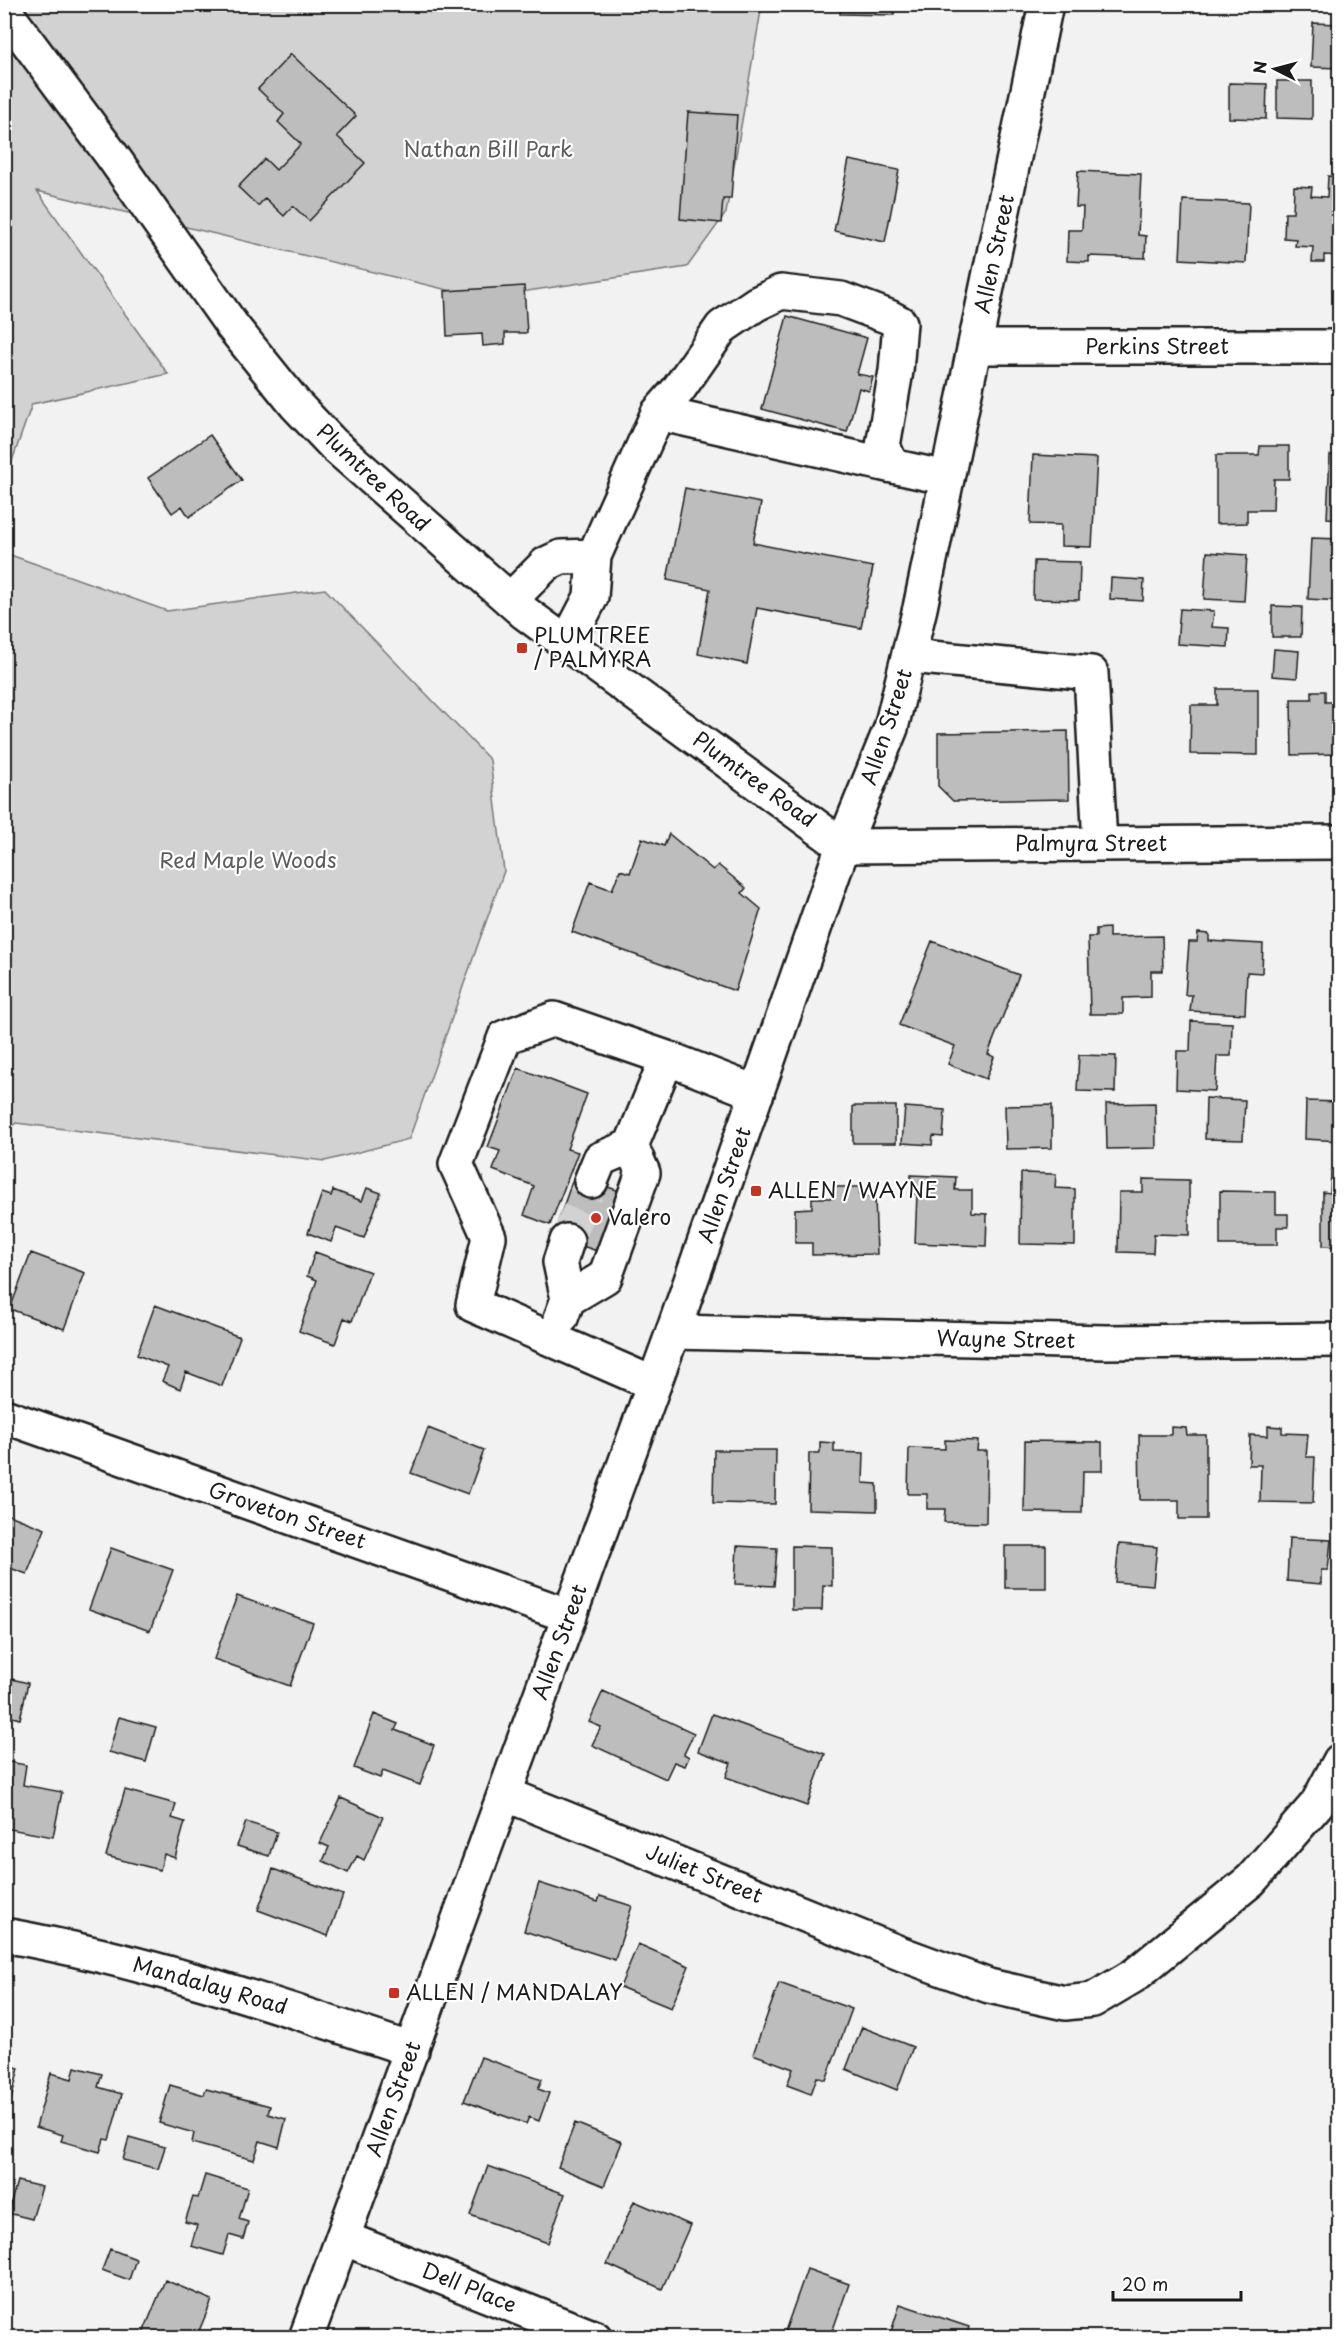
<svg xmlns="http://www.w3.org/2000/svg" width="1344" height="2342" viewBox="0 0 1344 2342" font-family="'Playpen Sans',sans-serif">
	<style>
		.green { fill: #d2d2d2; stroke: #777; stroke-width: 1.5 }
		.building { fill: #bdbdbd; stroke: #1c1c1c; stroke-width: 1.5 }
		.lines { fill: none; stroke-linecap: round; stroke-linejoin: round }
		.minor-tunnel { stroke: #d2d2d2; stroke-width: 33; stroke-dasharray: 33 16; stroke-linecap: butt }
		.minor-casing { stroke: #1c1c1c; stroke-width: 38 }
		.major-casing { stroke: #1c1c1c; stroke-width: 38 }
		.minor { stroke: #fff; stroke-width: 33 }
		.major { stroke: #fff; stroke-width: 33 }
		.poi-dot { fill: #c8321e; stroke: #fff; stroke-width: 2 }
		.labels { text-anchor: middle; stroke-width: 4.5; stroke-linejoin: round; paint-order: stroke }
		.park-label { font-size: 21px; fill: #5c5c5c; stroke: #fff }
		.street-label { font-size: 21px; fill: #1c1c1c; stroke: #fff }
		.poi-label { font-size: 21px; fill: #1c1c1c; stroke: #fff; text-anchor: start }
	</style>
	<rect width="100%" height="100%" fill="#f2f2f2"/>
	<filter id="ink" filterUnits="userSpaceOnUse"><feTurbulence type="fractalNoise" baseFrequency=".0167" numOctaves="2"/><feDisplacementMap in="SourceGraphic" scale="12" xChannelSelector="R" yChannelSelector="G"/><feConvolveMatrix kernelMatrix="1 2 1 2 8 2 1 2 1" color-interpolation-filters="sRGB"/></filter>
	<g filter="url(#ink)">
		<path class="green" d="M5,5H762L726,213L687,267L481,298L37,191L168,374L32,404L5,481Z
			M5,553L167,611L325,589L490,760L504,871L409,1139L325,1161L16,1123L5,1132Z"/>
		<path class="building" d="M841,4H895L894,15L840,14Z
			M1313,23L1340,24V68L1311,67Z
			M291,54L356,116L337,136L365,163L309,221L293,206L284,216L265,198L258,206L238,187L265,159L276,170L301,144L278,122L284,114L258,89Z
			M1277,81H1312V119L1277,118Z
			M1229,83L1267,84L1266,119L1229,118Z
			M688,112L737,115L731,199H723L721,223L680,219Z
			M849,160L899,170L885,242L834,231Z
			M1078,171L1141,174L1138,235L1146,236L1145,258L1089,256V262L1067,261L1068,230H1082L1083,207H1076Z
			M1328,176L1340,177V256L1324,255V262H1312L1313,247L1295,246L1296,239L1284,238L1285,213H1293L1294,186L1312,187L1311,196L1327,197Z
			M1183,200L1249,203L1246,263L1180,259Z
			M524,286L527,333H505V344L483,346L482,334L447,336L445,291Z
			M787,316L867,338L857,374L873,377L869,391L859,388L847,432L762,409Z
			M210,435L242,480L189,517L182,506L172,513L148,478Z
			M1260,446H1289V479H1274L1273,510H1247V523L1216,524V455H1259Z
			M1033,455L1097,458L1092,547L1061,546V525L1030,524Z
			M1330,455L1340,456V519L1327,518Z
			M685,488L761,503L753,543L873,567L861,628L757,608L747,664L698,654L710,589L667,580Z
			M1311,538L1340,539V601L1308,599Z
			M1207,552L1247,555L1244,601L1204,599Z
			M1034,561L1080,562L1079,600L1033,599Z
			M1111,578L1144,580L1143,601L1110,599Z
			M1272,606L1302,607L1301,637H1272Z
			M1180,609L1214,611L1212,627L1229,628L1228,647L1177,644Z
			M1274,649L1299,651L1297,678L1272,676Z
			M1217,689H1258V755L1190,754L1191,705H1217Z
			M1312,691H1325V702H1340V754L1292,755L1291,699H1312Z
			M1068,731L1069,799L953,801L938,786V733Z
			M669,834L713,870L718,865L746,888L742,893L761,909L735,991L572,932L590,882L612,890L620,870L630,873L642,838L664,846Z
			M1109,928V937L1162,936L1163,971H1151V997L1123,998V1014H1090L1088,937H1096V929Z
			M1198,933L1209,934V941L1263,944L1262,973L1247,972L1245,1014L1190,1011L1192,995H1185L1189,942H1197Z
			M932,941L1019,975L988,1054L994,1057L986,1079L948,1064L955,1046L899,1025Z
			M1191,1021L1232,1023L1231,1056H1217L1215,1091L1176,1089L1177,1051H1190Z
			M1079,1055L1116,1056L1115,1092L1077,1091Z
			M518,1068L587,1094L567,1149L578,1152L550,1225L524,1215L534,1186L493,1170L500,1151L488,1147Z
			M1206,1098L1245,1100L1243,1140L1205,1139Z
			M1306,1101L1340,1102V1141L1305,1139Z
			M1155,1103L1156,1148L1107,1149L1106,1104Z
			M1052,1105V1148L1006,1149L1005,1106Z
			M853,1106H896V1143H853Z
			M905,1107L945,1110L943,1137L933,1136L932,1145L902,1143Z
			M1331,1171H1340V1247L1323,1246V1192L1330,1193Z
			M1021,1173L1056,1174L1055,1188L1075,1189V1245L1020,1244Z
			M911,1175L956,1177L955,1190H972V1213L987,1214L986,1246L915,1243L917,1194H911Z
			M574,1176L623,1192L603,1253L553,1236Z
			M1143,1179L1189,1180V1235L1154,1234L1153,1253L1118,1252L1119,1192H1143Z
			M832,1187H859L860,1197H875L877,1254L812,1255V1243H795V1209L812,1208V1198H833Z
			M367,1188L381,1193L364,1238L336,1228L331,1242L308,1233L322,1193L331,1196L333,1190L362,1201Z
			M1220,1191L1276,1192V1214H1288V1227H1277V1245H1220Z
			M315,1252L370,1272L352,1321L344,1318L335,1344L299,1331L317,1280L307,1276Z
			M31,1253L85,1273L64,1329L10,1309Z
			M155,1305L240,1337L222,1386L186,1372L180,1389L162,1381L168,1367L137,1355Z
			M1268,1426L1282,1427V1433L1308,1434L1306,1457H1315L1313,1503L1260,1502L1261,1465H1249L1250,1435L1268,1436Z
			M1171,1427L1186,1428L1187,1435H1206V1519H1179V1500H1140L1139,1435H1171Z
			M428,1428L484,1450L468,1494L411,1473Z
			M945,1440L978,1441L977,1451H987L986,1523L944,1522L945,1509H927V1494H908L909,1448L945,1449Z
			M1025,1441L1102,1442V1471H1083L1082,1513L1024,1512Z
			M820,1442L834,1443V1452L864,1453L863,1483L877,1484V1511L808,1509L809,1453H820Z
			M714,1450H776L775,1504L713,1503Z
			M4,1513L45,1529L27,1574L4,1566Z
			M1289,1538L1331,1540L1328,1570H1321V1584L1287,1581Z
			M1119,1544L1157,1547L1153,1585L1115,1582Z
			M737,1546L777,1548L774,1586L735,1584Z
			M792,1546L832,1547V1586L823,1585L822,1610H792Z
			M1005,1546H1046V1588H1005Z
			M111,1548L173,1570L150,1631L89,1609Z
			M237,1596L313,1623L290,1686L214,1659Z
			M4,1677L28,1683L20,1719L4,1715Z
			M603,1691L694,1733L684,1754L689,1757L685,1766L674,1762L666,1779L592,1745L601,1727L589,1722Z
			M374,1714L398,1724L395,1730L434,1745L420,1785L383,1771L380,1778L354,1768Z
			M712,1714L825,1754L807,1806L726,1777L731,1763L698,1751Z
			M119,1717L156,1727L146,1762L109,1752Z
			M4,1761L26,1765L23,1785L62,1792L53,1837L4,1828Z
			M125,1790L176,1804L172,1818L185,1822L175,1858L164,1854L160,1870L106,1856Z
			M341,1798L383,1817L364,1860L357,1856L348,1873L323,1861L329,1847L320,1843Z
			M246,1822L277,1832L269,1856L237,1846Z
			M273,1869L343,1895L328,1936L258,1910Z
			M539,1883L598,1902L600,1896L632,1906L615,1960L524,1931Z
			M638,1944L689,1966L671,2008L620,1987Z
			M779,1983L852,2009L826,2080L817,2077L811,2094L787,2085L793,2069L753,2054Z
			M862,2027L913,2047L897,2090L846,2069Z
			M481,2057L542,2079L538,2089L549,2093L539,2121L529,2117L526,2124L464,2101Z
			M4,2064L19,2068L11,2100L4,2099Z
			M75,2067L102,2074L98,2087L122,2094L109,2140L104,2139L100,2152L61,2141L63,2135L36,2127L51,2073L72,2079Z
			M170,2085L204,2095L206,2089L270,2106L268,2114L286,2119L279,2147L260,2141L254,2160L192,2143L194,2133L159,2123Z
			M575,2123L622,2142L604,2186L558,2167Z
			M129,2137L165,2147L158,2169L123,2160Z
			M488,2166L565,2194L548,2243L470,2215Z
			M205,2175L248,2188L239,2219L248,2222L243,2239L229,2235L223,2255L191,2246L197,2225L185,2222L193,2197L198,2198Z
			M17,2181L42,2187L32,2219L8,2213Z
			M634,2201L690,2225L662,2289L607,2264Z
			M110,2249L136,2259L129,2280L102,2270Z
			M807,2269L849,2284L830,2338H794L784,2334Z
			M165,2280L212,2300L196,2338H141Z
			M900,2304L969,2327L966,2338H889Z"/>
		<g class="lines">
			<path class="minor-tunnel" d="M567,1241L591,1181"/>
			<defs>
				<path id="minor" d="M4,10L113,157L233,327L296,405L333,444L525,613L843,846L1340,842
					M975,347H1340
					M658,413L892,466
					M594,556L658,413L678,390L722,327L756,304L781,292L841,299L889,317L900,323L896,371L883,446L892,466L947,478
					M510,600L546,564L561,557L594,556L591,597L567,643
					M910,656L1091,673L1100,844
					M591,1181L600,1159L631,1146L667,1058
					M568,1299L605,1277L643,1173L631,1146
					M561,1318L568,1299L560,1262L567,1241
					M673,1332L1106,1342L1340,1340
					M654,1384L473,1305L489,1237L456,1164L505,1037L554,1019L667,1058L757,1093
					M4,1416L570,1616
					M505,1794L902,1954L989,1986L1065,2003L1093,2000L1135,1975L1251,1880L1317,1804L1340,1761
					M4,1935C144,1960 277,2005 412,2050
					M343,2238L595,2338"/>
				<path id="major" d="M306,2338L673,1332L843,846L891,728L920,608L1046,4"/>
			</defs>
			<use href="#minor" class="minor-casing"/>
			<use href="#major" class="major-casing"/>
			<use href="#minor" class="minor"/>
			<use href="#major" class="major"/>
		</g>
	</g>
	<g class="poi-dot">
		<rect x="516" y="642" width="12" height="12" rx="3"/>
		<rect x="750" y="1185" width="12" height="12" rx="3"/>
		<circle cx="596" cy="1218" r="6"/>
		<rect x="388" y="1987" width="12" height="12" rx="3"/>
	</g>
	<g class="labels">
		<g class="park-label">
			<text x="488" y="157">Nathan Bill Park</text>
			<text x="248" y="868">Red Maple Woods</text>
		</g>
		<g class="street-label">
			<text transform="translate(995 254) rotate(-78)" y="7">Allen Street</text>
			<text x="1157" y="354">Perkins Street</text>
			<text transform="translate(373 478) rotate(43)" y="7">Plumtree Road</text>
			<text transform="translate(887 727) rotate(-72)" y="7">Allen Street</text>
			<text transform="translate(754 780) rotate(36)" y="7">Plumtree Road</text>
			<text x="1091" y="851">Palmyra Street</text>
			<text transform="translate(725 1185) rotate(-71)" y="7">Allen Street</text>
			<text transform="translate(1006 1340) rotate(1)" y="7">Wayne Street</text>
			<text transform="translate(287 1516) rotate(19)" y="7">Groveton Street</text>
			<text transform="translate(560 1642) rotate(-70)" y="7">Allen Street</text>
			<text transform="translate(704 1874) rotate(22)" y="7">Juliet Street</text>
			<text transform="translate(210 1986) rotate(16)" y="7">Mandalay Road</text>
			<text transform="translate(394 2099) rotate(-70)" y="7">Allen Street</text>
			<text transform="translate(469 2288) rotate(22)" y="7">Dell Place</text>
		</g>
		<g class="poi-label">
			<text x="534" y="643">PLUMTREE<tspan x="534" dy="24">/ PALMYRA</tspan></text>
			<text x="768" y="1198">ALLEN / WAYNE</text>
			<text x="608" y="1225">Valero</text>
			<text x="406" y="2000">ALLEN / MANDALAY</text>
		</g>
	</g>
	<rect width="1344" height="2342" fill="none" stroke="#fff" stroke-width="24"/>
	<rect x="12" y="12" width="1320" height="2318" fill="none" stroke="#1c1c1c" stroke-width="2" filter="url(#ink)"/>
	<g transform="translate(1275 69) rotate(276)" stroke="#ffffff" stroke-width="4.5" paint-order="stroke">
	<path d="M0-4.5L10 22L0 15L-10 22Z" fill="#1c1c1c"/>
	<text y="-9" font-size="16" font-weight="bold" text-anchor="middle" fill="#1c1c1c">N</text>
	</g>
	<path d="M1113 2291v9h128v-9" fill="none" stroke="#1c1c1c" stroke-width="3"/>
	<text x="1122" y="2291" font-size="18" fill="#1c1c1c" stroke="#ffffff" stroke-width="4.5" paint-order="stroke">20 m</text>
</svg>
